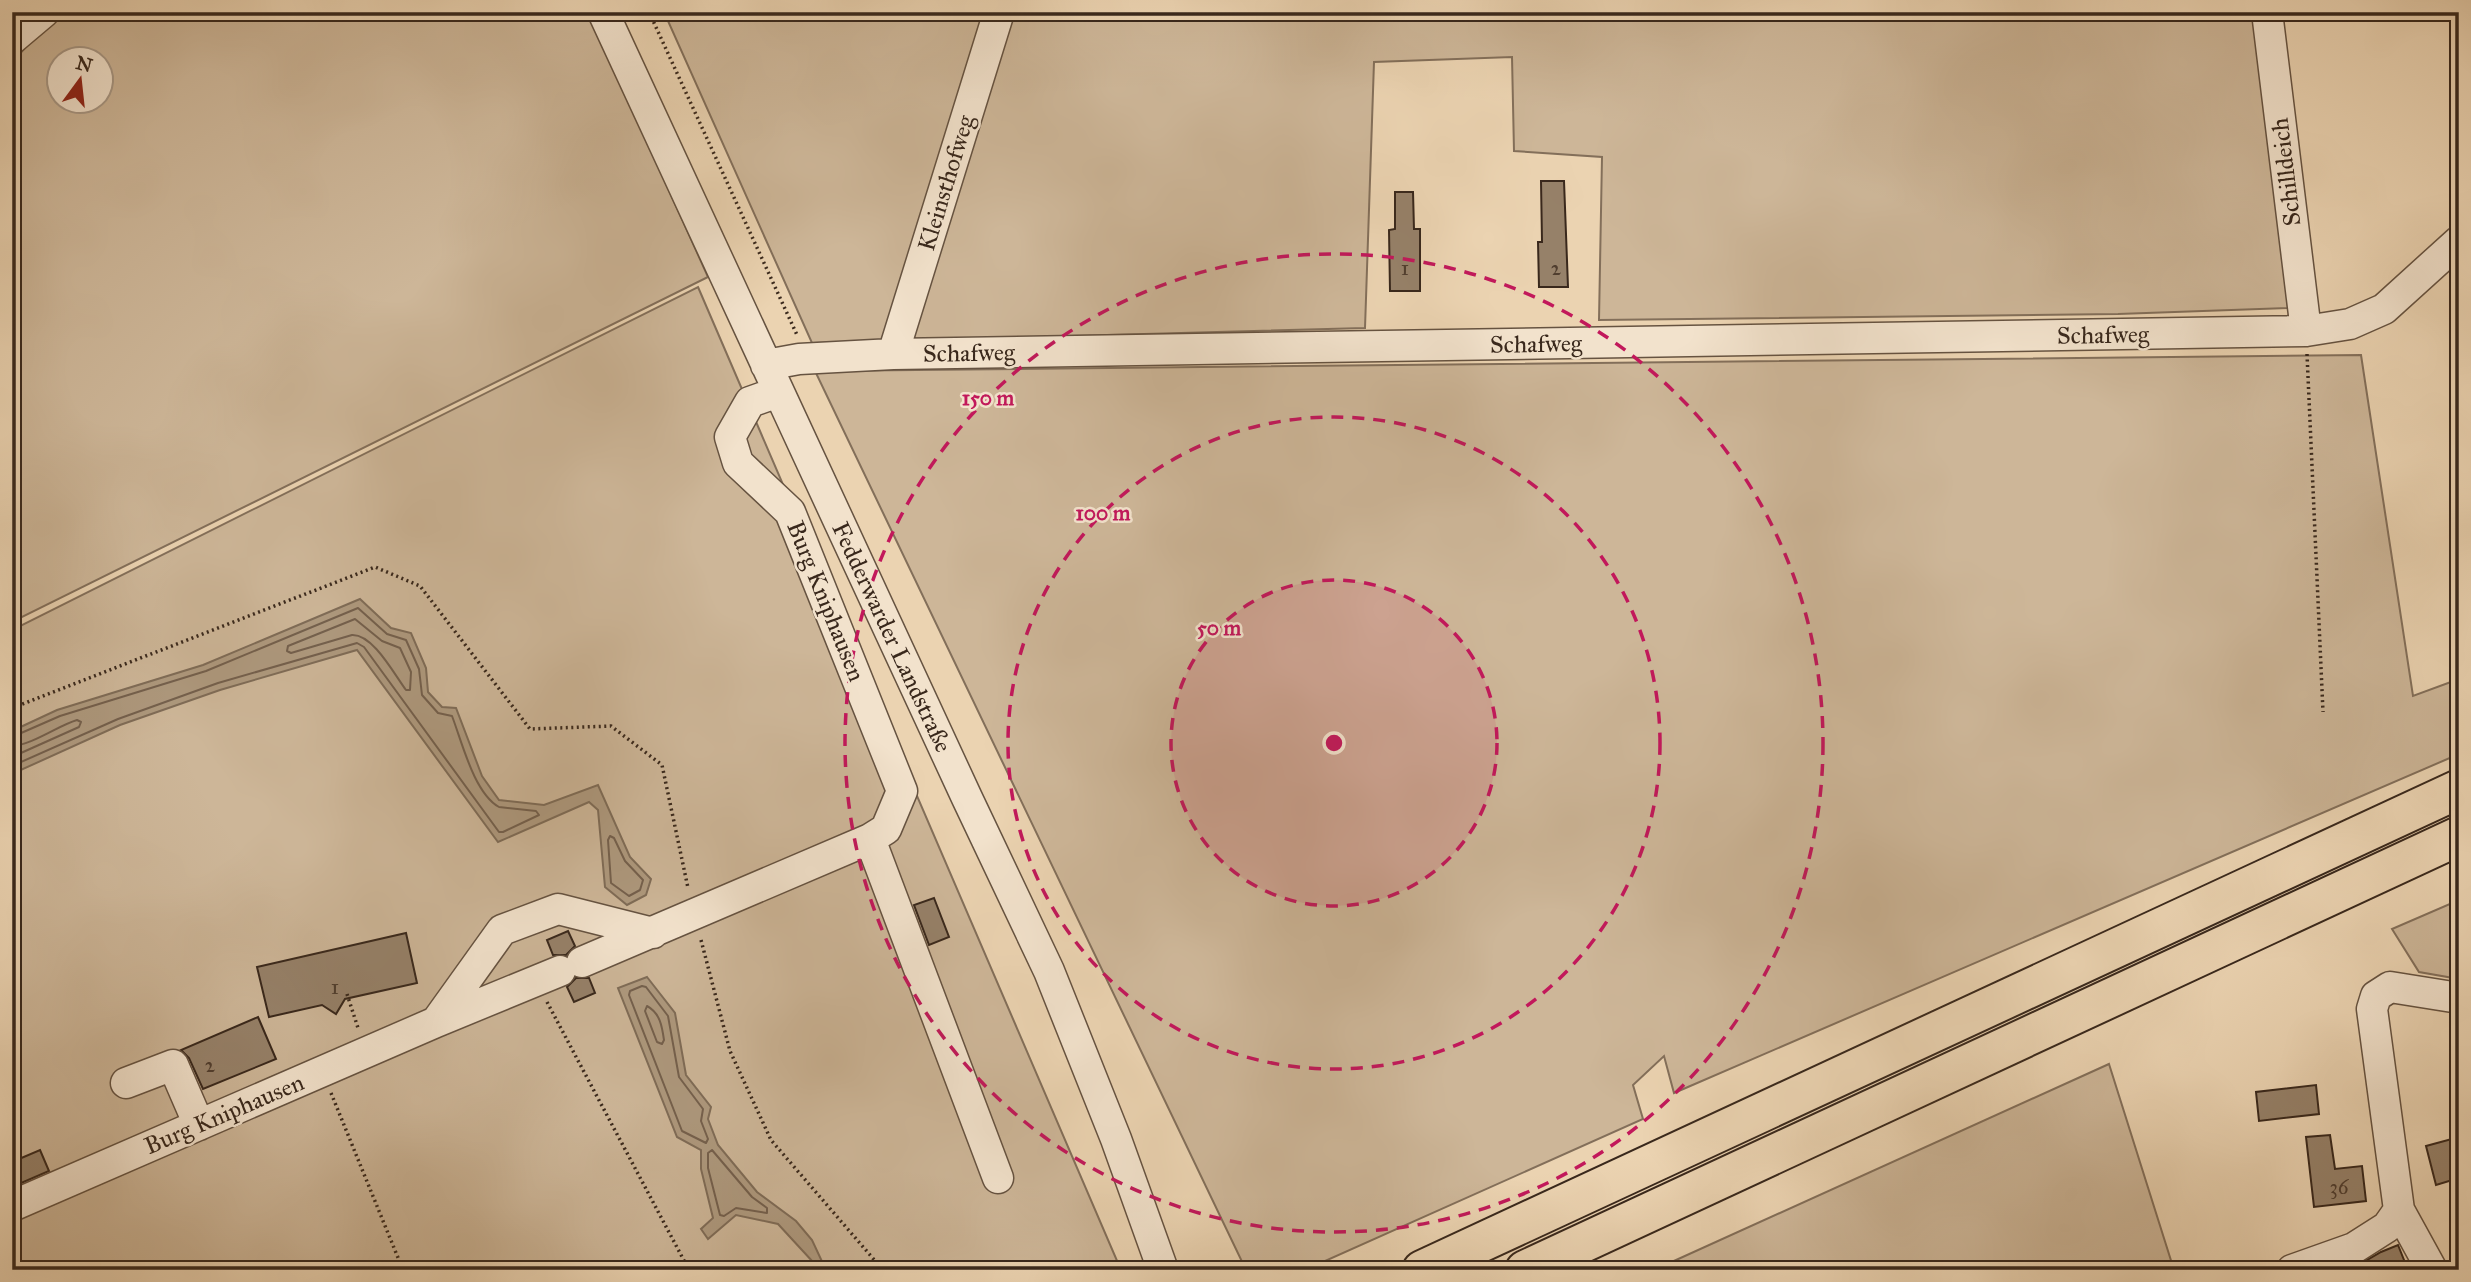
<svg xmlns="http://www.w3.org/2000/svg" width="2471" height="1282" viewBox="0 0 2471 1282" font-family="'IM FELL Great Primer',serif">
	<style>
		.green { fill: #cdb698; stroke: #836f5a; stroke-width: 2; fill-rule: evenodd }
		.water { fill: #ae997e; stroke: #7f6c57; stroke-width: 2 }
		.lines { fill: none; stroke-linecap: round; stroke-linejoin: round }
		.shore { stroke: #74604d; stroke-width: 2 }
		.building { fill: #968169; stroke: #39281c; stroke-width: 2 }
		.minor-casing { stroke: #665341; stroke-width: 33 }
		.highway-casing { stroke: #39281c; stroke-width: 42 }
		.path { stroke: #39281c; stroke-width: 3.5; stroke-dasharray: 2 3.5; stroke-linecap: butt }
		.minor { stroke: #f2e2cc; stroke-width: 30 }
		.highway { stroke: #ebd3b1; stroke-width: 38 }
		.ring { fill: none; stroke: #c2185b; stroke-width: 3.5; stroke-dasharray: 12 9 }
		.labels { text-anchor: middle; stroke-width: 5; stroke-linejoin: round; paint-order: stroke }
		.number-label { font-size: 21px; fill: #503e2f }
		.street-label { font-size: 24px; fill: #39281c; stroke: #f2e2cc }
		.centre { fill: #c2185b; stroke: #f2e2cc; stroke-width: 3.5 }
		.ring-label { font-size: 21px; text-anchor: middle; font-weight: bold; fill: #c2185b; stroke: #f2e2cc; stroke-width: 5; stroke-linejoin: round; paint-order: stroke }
	</style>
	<rect width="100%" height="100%" fill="#ebd3b1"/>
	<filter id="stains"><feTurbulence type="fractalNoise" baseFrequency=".00286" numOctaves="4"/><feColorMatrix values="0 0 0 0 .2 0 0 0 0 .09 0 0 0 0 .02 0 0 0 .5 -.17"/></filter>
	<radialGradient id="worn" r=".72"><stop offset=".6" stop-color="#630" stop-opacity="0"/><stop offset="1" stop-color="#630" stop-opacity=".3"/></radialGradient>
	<path class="green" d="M56,12H589L708,277L12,622V58L19,55ZM60,60H102V102H60Z
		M664,12H2257L2288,308L2118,314L1599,320L1602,157L1514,151L1512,57L1374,62L1365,328L812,343Z
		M698,287L1121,1270H12V630Z
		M2361,355L2413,696L2459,679V754L1674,1093L1664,1056L1633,1085L1643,1119L1305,1270H1246L815,371Z
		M2459,900V979L2419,972L2392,929Z
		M2109,1064L2174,1270H1654Z"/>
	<path class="water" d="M360,599L391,628L411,633L426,668L428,692L442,707L456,708L482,776L499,800L544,805L598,785L630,857L651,879L646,895L627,905L605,887L598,810L589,802L498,842L357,650L220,690L120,725L12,774V731L57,710L203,665Z
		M647,977L675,1013L686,1075L711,1107L708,1119L718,1145L757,1192L796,1221L812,1240L826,1270H814L813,1262L778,1224L736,1215L708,1239L701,1229L713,1218L701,1169V1150L677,1137L618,988Z"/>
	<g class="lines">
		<path class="shore" d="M355,619L382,641L400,648L411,672L410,690H406C394,674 373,634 352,635L291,653L287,651L288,646Z
			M12,737L60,716L206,671L358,608L387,634L406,640L419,669L422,695L438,713L452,716C462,742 474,793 499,807L536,811L539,815L503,832H499L364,647L357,643L218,683L118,719L12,766
			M12,746C32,745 57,726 77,720L81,722L79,727L12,757
			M610,836L614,838L625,861L643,880L640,890L629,896L611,883L608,840Z
			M642,986L646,987L668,1016L679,1077L703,1109L701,1121L708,1139L706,1143L682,1131L629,995L630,991Z
			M647,1006C660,1013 662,1026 664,1040L662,1044L657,1042L645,1011Z
			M712,1150L752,1197L767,1208V1213L736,1208L724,1216L720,1215L708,1168V1153Z"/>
	</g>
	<path class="building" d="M1541,181H1564L1568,287H1539L1538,242H1542Z
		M1395,192H1413L1414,229H1420V291H1390L1389,230L1395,229Z
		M934,898L949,937L929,945L914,905Z
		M568,931L575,946L566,955H553L547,940Z
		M406,933L417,983L345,999L336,1014L322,1005L269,1017L257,967Z
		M576,978H589L595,993L574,1002L567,987Z
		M258,1017L276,1059L203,1089L189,1058L181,1050Z
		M2316,1085L2319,1114L2259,1121L2256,1092Z
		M2330,1135L2335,1169L2362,1166L2366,1201L2314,1207L2306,1137Z
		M2459,1137V1178L2436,1185L2426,1146Z
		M40,1150L49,1171L12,1187V1162Z
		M2398,1245L2408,1270H2345L2360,1264L2381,1252Z"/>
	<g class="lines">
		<defs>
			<path id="minor" d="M603,12L967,798L1049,971L1116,1139L1163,1270
				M2267,12L2306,331
				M12,39L44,12
				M893,354L999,12
				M766,365L799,359L893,354L2306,331L2350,324L2384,309L2459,241
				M870,839L998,1178
				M582,962L870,839L886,829L902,791L790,512L738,463L730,437L750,402L778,392
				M436,1022L502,930L558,909L653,933
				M126,1083L173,1065L199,1125
				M12,1206L436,1022L560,971
				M2399,1210L2432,1270
				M2292,1270L2354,1248L2387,1227L2399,1210L2372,1009L2376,996L2390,987L2459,998"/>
			<path id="highway" d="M1422,1270L2459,789
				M1525,1270L2459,836"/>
		</defs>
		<use href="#minor" class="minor-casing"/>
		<use href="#highway" class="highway-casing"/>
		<path class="path" d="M649,12L797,335
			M2307,354L2323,712
			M12,708L375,567L420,586L530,729L611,726L662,765L688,888
			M701,940L730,1051L771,1140L883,1270
			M347,994L358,1028
			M547,1002L689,1270
			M331,1093L403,1270"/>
		<use href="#minor" class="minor"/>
		<use href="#highway" class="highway"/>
	</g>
	<circle cx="1334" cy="743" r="163" fill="#c2185b" fill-opacity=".12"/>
	<g class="ring">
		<circle cx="1334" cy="743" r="163"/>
		<circle cx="1334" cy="743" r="326"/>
		<circle cx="1334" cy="743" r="489"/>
	</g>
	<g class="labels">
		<g class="number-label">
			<text x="1405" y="275">1</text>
			<text x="1556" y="275">2</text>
			<text x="335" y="994">1</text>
			<text x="210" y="1072">2</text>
			<text x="2339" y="1194">36</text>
		</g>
		<g class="street-label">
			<text transform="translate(2286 172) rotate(-97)" y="8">Schilldeich</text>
			<text transform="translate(946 183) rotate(-73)" y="8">Kleinsthofweg</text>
			<text transform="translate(2103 335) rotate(-1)" y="8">Schafweg</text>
			<text transform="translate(1536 344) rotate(-1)" y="8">Schafweg</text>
			<text transform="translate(969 353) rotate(-1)" y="8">Schafweg</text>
			<text transform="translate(826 601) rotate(68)" y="8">Burg Kniphausen</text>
			<text transform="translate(892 637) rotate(65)" y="8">Fedderwarder Landstraße</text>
			<text transform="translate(224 1114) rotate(-23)" y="8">Burg Kniphausen</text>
		</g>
	</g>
	<circle cx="1334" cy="743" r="10" class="centre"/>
	<g class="ring-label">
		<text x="988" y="405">150 m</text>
		<text x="1103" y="520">100 m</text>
		<text x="1219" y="635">50 m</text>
	</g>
	<rect width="2471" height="1282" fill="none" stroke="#ebd3b1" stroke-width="42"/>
	<rect x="14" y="14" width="2443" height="1254" fill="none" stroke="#39281c" stroke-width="3.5"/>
	<rect x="21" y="21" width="2429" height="1240" fill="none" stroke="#39281c" stroke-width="2"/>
	<g transform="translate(80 80) rotate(15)"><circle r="33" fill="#f2e2cc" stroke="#a89886" stroke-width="2"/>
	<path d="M0-5L12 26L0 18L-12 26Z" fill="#8f2418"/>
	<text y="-10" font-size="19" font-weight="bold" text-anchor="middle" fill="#39281c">N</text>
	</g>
	<rect width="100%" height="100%" filter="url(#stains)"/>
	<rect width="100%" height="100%" fill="url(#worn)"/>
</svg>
